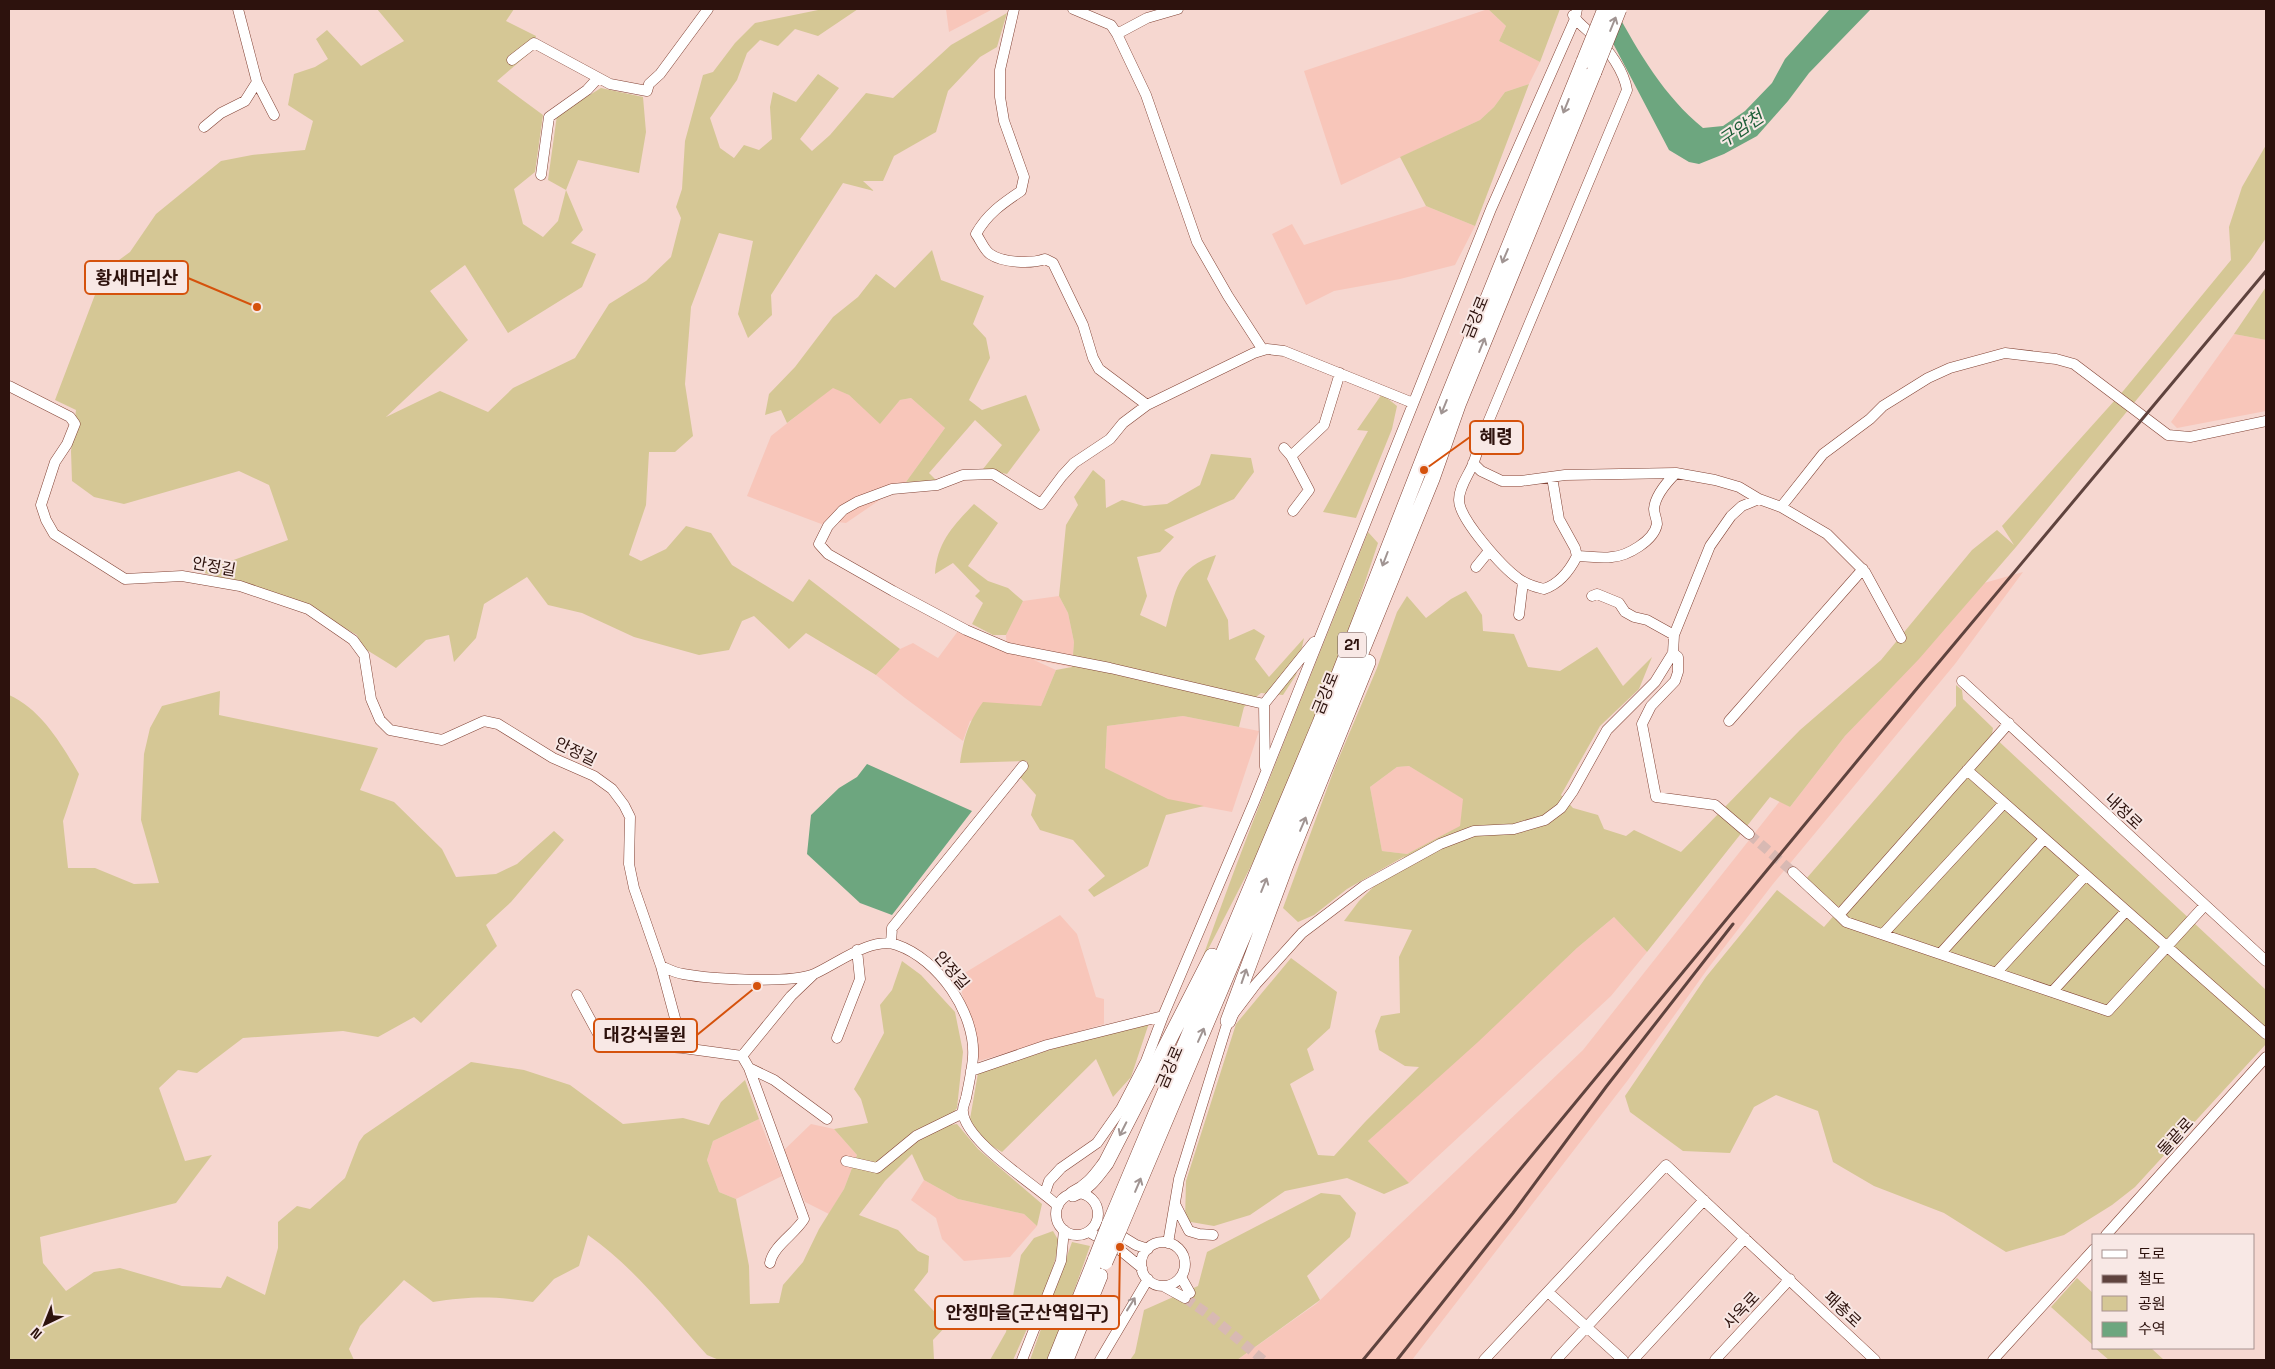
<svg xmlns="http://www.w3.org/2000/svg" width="2275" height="1369" viewBox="0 0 2275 1369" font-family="'Space Grotesk','Noto Sans KR',sans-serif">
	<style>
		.built { fill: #f8c6ba }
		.green { fill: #d5c795; fill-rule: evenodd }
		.water { fill: #6da67f }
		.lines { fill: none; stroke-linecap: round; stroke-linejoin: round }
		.minor-tunnel { stroke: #d8b9b3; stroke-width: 10; stroke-dasharray: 10 5; stroke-linecap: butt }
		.minor-casing { stroke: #824335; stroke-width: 11 }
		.highway-casing { stroke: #824335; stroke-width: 16 }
		.minor { stroke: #fff; stroke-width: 10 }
		.highway { stroke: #fff; stroke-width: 15 }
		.rail { stroke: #5f433e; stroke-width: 3 }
		.highway-bridge-casing { stroke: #824335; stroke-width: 16; stroke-linecap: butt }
		.highway-bridge { stroke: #fff; stroke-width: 15 }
		.oneway { stroke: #a09492 }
		.labels { text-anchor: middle; stroke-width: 4; stroke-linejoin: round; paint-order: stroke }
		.shield { fill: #f8e8e5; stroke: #6a524e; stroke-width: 1 }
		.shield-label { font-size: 15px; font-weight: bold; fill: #2d120d }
		.street-label { font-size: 16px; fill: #2d120d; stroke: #f8e8e5 }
		.water-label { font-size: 18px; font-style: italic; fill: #1d5e38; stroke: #f8e8e5 }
		.leader { fill: none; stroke: #d5520c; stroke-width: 2 }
		.callout-dot { fill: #d5520c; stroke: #f8e8e5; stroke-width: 2 }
		.callout { fill: #f8e8e5; stroke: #d5520c; stroke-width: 2 }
		.callout-label { font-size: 18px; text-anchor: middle; font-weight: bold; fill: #2d120d }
	</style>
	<rect width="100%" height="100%" fill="#f6d7d0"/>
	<path class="built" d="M946,9H993L949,32Z
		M1488,9L1506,26L1499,41L1540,62L1529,84L1505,92L1494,107L1480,120L1341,185L1304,71Z
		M1426,206L1475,226L1455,265L1400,279L1334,291L1306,305L1272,234L1292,224L1304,245Z
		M2234,334L2266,340V411L2177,428L2171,422Z
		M833,387L849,395L880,423L900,400L911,398L945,428L906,482L846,523L838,522L824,525L747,496L771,436Z
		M2023,572L1955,664L1773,884L1709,967L1628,1080L1412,1360H1237L1316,1304L1583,1050L1780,801L1790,807L1845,736L1936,639L1984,583Z
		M1059,596L1068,613L1074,642L1072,667L1034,660L1056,670L1041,706H1028L970,721L963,741L905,698L876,675L900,649L913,643L938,658L958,631L1007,650L1006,635L1023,601Z
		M1183,716L1259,731L1232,812L1168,800L1105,768L1107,726Z
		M1409,766L1464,799L1460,827L1407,854L1382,851L1370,787L1397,767Z
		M1060,915L1077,934L1096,997L1104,999V1024L979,1061L958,977Z
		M1614,917L1647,952L1611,996L1409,1183L1368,1141L1577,948Z
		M759,1119L782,1176L736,1199L719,1192L707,1160L713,1141Z
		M811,1124L834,1129L857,1155L844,1189L829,1214L805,1202L784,1150Z
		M924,1180L958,1199L1024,1214L1037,1226L1010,1257L964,1261L942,1239L936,1218L911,1200Z"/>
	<path class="green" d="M377,9H514L506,21L536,36L533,50L497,81L543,115L535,172L514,189L523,224L543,237L558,221L566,190L548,180L557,115L601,88L643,97L646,132L639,173L578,160L566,190L583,230L571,243L596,254L582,287L508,333L465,265L430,291L468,340L386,417L440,391L488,412L513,388L575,358L609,304L646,281L671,257L681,218L676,207L682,189L685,141L703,75L713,72L735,43L755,23L823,9H858L818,36L795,29L778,46L760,40L747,53L737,80L710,118L720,148L734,158L744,145L759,150L772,139L770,107L773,92L796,102L818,74L839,88L800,139L812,151L830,135L866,93L893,98L951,45L1007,13L997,47L980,57L948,91L936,132L894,156L883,181H863L874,191L843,183L771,295L772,315L748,338L738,314L753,241L719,233L691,307L685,384L693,436L675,452H649L646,505L629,555L641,561L666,549L686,526L711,533L732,565L793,602L809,579L900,649L876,675L806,633L789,649L754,616L742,621L729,650L699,655L634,637L582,613L548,605L527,577L484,604L476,638L454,662L449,635L426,640L396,668L362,647L357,635L293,599L201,572L288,540L269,485L239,471L124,504L94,497L72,481L71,451L76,410L55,400L104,271L130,252L156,214L221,161L252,155L305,150L313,121L288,105L294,74L315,67L328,59L316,39L327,30L361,66L404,41Z
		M1488,9H1560L1540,62L1499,41L1506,26Z
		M1529,84L1475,226L1426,206L1400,157L1480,120L1494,107L1505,92Z
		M2266,145V238L2251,260L2016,547L1919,659L1845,736L1790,807L1770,797L1647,952L1614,917L1577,948L1478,1042L1368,1141L1409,1183L1384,1194L1347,1178L1285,1191L1250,1215L1214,1226L1185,1221L1186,1181L1236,1024L1291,958L1337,992L1330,1028L1307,1049L1314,1070L1290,1084L1318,1155L1334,1156L1365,1122L1419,1067L1405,1066L1379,1050L1375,1031L1381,1016L1400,1013L1399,957L1412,930L1344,921L1359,901L1405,856L1347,889L1314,915L1298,922L1283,908L1335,767L1377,668L1397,612L1407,596L1426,618L1451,599L1466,591L1482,615L1483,631L1514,634L1528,667L1560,671L1597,647L1623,686L1652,657L1639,689L1600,726L1561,795L1573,808L1598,815L1604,829L1626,836L1634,830L1681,852L1800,730L1881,660L1972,550L1997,530L2014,545L2002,526L2124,390L2231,260L2229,227L2242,187ZM1409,766L1463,799L1460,826L1407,854L1382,851L1370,787L1397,767Z
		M932,250L941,280L984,296L973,324L986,338L990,358L969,400L982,410L1026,395L1040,430L1007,474L983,469L1002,445L975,420L929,473L937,481L906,482L945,428L911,398L900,400L880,424L849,395L833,388L787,423L781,410L765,415L769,394L795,367L833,317L858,297L876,274L895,288Z
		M2266,287V340L2234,334Z
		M1382,394L1397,406L1392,429L1356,518L1323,512L1368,431L1357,430Z
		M1211,454L1251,458L1254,472L1234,499L1164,530L1174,537L1160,552L1137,557L1147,596L1140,615L1166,627C1176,591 1176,567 1216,555L1207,579L1228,620L1229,640L1254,629L1265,636L1255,659L1269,677L1304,638L1296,675L1283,695L1261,693L1244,707L1239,727L1183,716L1107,726L1105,768L1168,799L1204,806L1166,815L1148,866L1094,897L1088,890L1105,876L1073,840L1040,830L1031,815L1036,795L1020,777L1027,761L960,763C964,737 968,723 983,702L1041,706L1056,670L1072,667L1074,642L1068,613L1059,596L1066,525L1078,505L1074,497L1093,470L1105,480L1106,508L1122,500L1144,506L1167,504L1200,485Z
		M974,504L998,523L968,566L988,581L1008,588L1023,601L1006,635H993L972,624L983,603L975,596L980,591L953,563L935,574C937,542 953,526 974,504Z
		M1368,532L1378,543L1345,642L1267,835L1200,965C1251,819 1311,676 1368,532Z
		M1956,685L1962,690L1963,699L1993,728L1992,735L2266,990V1044L2135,1187L2112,1205L2064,1235L2006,1252L1944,1213L1874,1186L1833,1162L1818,1111L1776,1095L1754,1107L1730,1153L1683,1151L1630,1112L1625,1096L1706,977L1777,890L1824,927L1843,905L1836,907L1806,879L1956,706Z
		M220,691L219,715L378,748L360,790L394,802L442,849L456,877L496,874L517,864L554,831L564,840L511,902L486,925L497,946L421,1023L414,1017L378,1037L343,1031L243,1038L197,1073L178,1070L159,1088L185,1161L212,1155L176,1203L40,1237L43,1263L66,1291L94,1272L120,1268L182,1286L221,1288L227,1276L265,1295L278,1248V1222L297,1206L310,1209L345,1178L359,1142L364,1135L471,1062L524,1070L570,1085L623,1124L683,1118L709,1125L721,1102L745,1080L759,1119L713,1141L707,1160L719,1192L736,1199L749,1266L750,1304L779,1303L783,1285L803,1262L819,1229L844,1189L857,1155L834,1129L868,1123L861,1099L854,1089L884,1033L880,1005L892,990L902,961L921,975L955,1012L963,1052L957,1108L942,1126L957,1124L978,1149L1042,1204L1037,1226L1024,1214L958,1199L924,1180L912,1154L885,1181L859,1215L898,1230L918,1251L929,1256L928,1272L914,1290L947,1325L933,1340L934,1360H719L707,1355C670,1314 634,1267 588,1235L579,1266L554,1279L533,1302C496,1296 470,1296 433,1302L404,1280L360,1326L349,1349L354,1360H9V695C41,709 62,745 79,774L63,821L68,868H95L134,884L159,883L141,820L144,754L150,728L162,706Z
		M1149,1023L1131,1077L1113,1097L1096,1059L1002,1152L983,1141L970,1119L978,1073L1083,1039Z
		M1321,1193L1340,1195L1356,1213L1350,1237L1307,1276L1320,1300L1237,1360H1130L1135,1353L1144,1310L1198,1286L1207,1252Z
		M1053,1231L1060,1243L1049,1280L1013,1360H990L1006,1332L1021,1255L1034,1238Z
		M1072,1242L1090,1246L1057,1339L1047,1360H1030Z
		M2077,1278L2094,1294V1346L2051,1307Z
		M2095,1348H2151L2164,1360H2109Z"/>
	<path class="water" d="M1595,9H1615C1639,53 1664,96 1703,128L1723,126L1745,111L1772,83L1785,59L1830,9H1871L1809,73L1788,101L1757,136L1724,154L1699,164L1689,162L1669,150Z
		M867,764L972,811L892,915L860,903L807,854L811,815L839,788L857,777Z"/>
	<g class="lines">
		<path class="minor-tunnel" d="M1749,834L1793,872
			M1185,1298L1208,1314L1263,1360"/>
		<defs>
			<path id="minor" d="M1014,9L1000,70V97L1004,121L1024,177L1021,191C1003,203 987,214 976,234C980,239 984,250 990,254C1003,263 1031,264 1045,259L1053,263L1083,325L1093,358L1099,369L1147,405L1254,353L1267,349L1284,351L1413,403
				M1073,9L1111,25L1117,34L1146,95L1197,242L1228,296L1263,350
				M1573,15C1578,24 1588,30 1595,37C1609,50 1624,71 1627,90L1484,432C1480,442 1477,454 1473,464C1468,476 1459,487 1459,500C1459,519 1503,568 1519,579C1526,584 1535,587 1544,589C1559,584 1570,570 1577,556C1588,556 1601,559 1612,557C1627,556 1654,541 1657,524C1657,519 1654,514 1654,509C1655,495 1667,482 1676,473
				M1117,34L1147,18L1178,9
				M512,60L534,43L610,84L647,91L649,84L660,74L708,9
				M257,82L274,115
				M204,127L221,113L245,101L257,82L238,9
				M541,175L549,117L587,90L598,78
				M9,386L70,417L75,424L67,444L55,462L41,505L46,520L54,534L125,579L182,576L240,586L308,609L353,640L364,655L371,699L380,720L390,730L442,740L484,721L498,724L553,758L594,776L612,789L624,805L630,817L629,864L634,888L661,966C668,969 675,973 683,974C710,979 790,984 814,974C837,964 871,936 897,945C938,959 976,1013 973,1057C972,1070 969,1084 966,1098C965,1102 962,1108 963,1112C965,1142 1036,1185 1058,1206
				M1147,405L1123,423L1110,439L1074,463L1062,476L1041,504L993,474L963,475L937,485L892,489L857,502L843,510L828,526L819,544L828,554L893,591L966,630L1008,648L1110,668L1264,704L1265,767
				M1284,448L1291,456L1309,490L1293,511
				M1291,456L1324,425L1340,373
				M1473,463L1481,471L1502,481H1521L1565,475L1676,473L1715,480L1739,487L1759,499L1781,507L1827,534L1865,572L1901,638
				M1552,477L1559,519L1575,548L1577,556
				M1781,507L1823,454L1870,419L1883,406L1928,378L1950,368L2005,353L2056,359L2074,364L2168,435L2190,437L2266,421
				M1476,567L1489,551
				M1592,596L1597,594L1619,603L1625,612L1634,617L1647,620L1674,635
				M1519,615L1523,582
				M1673,653L1678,657V672L1675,681L1651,706L1642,724L1656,797L1715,805L1749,834
				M1962,681L2266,961
				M1264,704L1314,642
				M1729,721L1863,569
				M2009,723L1839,915L1846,922L2108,1011L2205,905
				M1967,770L2266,1034
				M1793,872L1839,915
				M1883,934L2004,803
				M891,943L892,928L1023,766
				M1940,954L2044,839
				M661,966L683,1048
				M1996,973L2086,875
				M2052,992L2126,911
				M577,995L603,1043L683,1048L742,1056
				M837,1038L860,979L857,950
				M749,1068L774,1080L827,1119
				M971,1071L1047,1045L1163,1016
				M846,1161L877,1168L916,1136L963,1113
				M1045,1193L1049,1181L1061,1168L1097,1143L1121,1109L1146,1061L1163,1016L1254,802L1491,209L1575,19L1577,9
				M1056 1214a21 21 0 1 1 42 0a21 21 0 1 1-42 0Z
				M1175,1204L1189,1231L1199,1234L1213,1235
				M1113,1231L1136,1245L1148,1249
				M1089,1232L1120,1250L1142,1268
				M2106,1235L2266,1057
				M1141 1264a22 22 0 1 1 44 0a22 22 0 1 1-44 0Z
				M1168,1243L1179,1179L1228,1021L1256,984L1302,933L1364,886L1440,844L1474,831L1514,829L1545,820L1561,808L1573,791L1607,730L1655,682L1673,653L1674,635L1710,546L1731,516L1742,506L1759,499
				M770,1263C773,1246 795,1234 804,1219L749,1068L742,1056L791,996L813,975
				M1181,1277L1190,1293
				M1165,1287L1185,1298
				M1548,1292L1623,1360
				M1022,1360L1061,1261L1064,1230
				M1100,1360L1148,1279
				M1484,1360L1666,1165L1875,1360
				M1556,1360L1704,1200
				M1633,1360L1745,1238
				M1715,1360L1790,1279
				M1993,1360L2094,1249"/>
			<path id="highway" d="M1228,1021L1286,865L1368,662
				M1073,1194C1089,1187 1096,1176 1106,1163L1212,956
				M1109,1225L1320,723L1431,439L1584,61
				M1119,1230L1310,778L1432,479L1458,405L1594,72
				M1055,1360L1096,1258
				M1066,1360L1100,1276"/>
		</defs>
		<use href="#minor" class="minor-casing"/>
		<use href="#highway" class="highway-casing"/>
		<use href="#minor" class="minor"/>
		<use href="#highway" class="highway"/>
		<path class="rail" d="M1363,1360L1914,692L2266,271
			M1397,1360L1513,1213L1606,1087L1733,924"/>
		<defs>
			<path id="highway-bridge" d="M1584,61L1605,9
				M1594,72L1619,9
				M1096,1258L1109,1225
				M1105,1262L1119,1230"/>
		</defs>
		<use href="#highway-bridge" class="highway-bridge-casing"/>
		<use href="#highway-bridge" class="highway-bridge"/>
	</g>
	<defs><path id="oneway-shaft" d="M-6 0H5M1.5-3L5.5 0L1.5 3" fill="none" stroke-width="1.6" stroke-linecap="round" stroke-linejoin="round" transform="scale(1.25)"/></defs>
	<g class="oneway">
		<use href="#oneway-shaft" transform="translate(1613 24) rotate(-68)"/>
		<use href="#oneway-shaft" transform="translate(1566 106) rotate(112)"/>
		<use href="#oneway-shaft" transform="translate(1505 256) rotate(113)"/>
		<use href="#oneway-shaft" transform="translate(1482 345) rotate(-68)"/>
		<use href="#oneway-shaft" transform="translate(1444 407) rotate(112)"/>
		<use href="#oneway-shaft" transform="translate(1385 559) rotate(111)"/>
		<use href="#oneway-shaft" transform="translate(1303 824) rotate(-67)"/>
		<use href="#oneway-shaft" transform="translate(1264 885) rotate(-68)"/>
		<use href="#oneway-shaft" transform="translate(1244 976) rotate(-71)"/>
		<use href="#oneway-shaft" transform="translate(1201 1035) rotate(-66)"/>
		<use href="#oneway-shaft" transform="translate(1123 1129) rotate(117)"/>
		<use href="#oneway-shaft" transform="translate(1138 1185) rotate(-67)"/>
		<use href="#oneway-shaft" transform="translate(1131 1304) rotate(-58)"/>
	</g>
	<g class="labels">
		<rect class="shield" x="1338" y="632.5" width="28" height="25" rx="4"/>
		<g class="shield-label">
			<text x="1352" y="650">21</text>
		</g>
		<g class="street-label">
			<text transform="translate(1475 317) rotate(-68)" y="6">금강로</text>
			<text transform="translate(214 566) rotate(10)" y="6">안정길</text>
			<text transform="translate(1325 693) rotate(-68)" y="6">금강로</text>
			<text transform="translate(576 751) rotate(26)" y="6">안정길</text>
			<text transform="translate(2124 811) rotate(43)" y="6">내정로</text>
			<text transform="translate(952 970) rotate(50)" y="6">안정길</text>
			<text transform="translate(1169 1067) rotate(-67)" y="6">금강로</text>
			<text transform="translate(2175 1136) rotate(-48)" y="6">돌끝로</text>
			<text transform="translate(1843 1309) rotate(43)" y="6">패총로</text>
			<text transform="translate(1741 1310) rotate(-47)" y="6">사옥로</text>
		</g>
		<g class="water-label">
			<text transform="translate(1741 129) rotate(-34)" y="6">구암천</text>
		</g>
	</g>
	<path class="leader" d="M257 307L188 278M1424 470L1470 437M757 986L697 1035M1120 1247L1119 1312"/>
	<g class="callout-dot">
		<circle cx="257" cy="307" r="5"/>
		<circle cx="1424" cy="470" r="5"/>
		<circle cx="757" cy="986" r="5"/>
		<circle cx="1120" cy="1247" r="5"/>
	</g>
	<g class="callout">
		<rect x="85" y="261" width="103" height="33" rx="5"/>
		<rect x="1470" y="421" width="53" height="33" rx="5"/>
		<rect x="594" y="1019" width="103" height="33" rx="5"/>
		<rect x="935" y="1296" width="184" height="33" rx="5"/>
	</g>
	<g class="callout-label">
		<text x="137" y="284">황새머리산</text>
		<text x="1496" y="443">혜령</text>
		<text x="645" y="1041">대강식물원</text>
		<text x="1027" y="1319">안정마을(군산역입구)</text>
	</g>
	<rect width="2275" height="1369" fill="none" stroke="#2d120d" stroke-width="20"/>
	<rect x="2092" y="1234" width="162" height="115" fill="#f8e8e5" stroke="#a7928f"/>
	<rect x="2102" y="1250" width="25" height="8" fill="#ffffff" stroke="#a7928f"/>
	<text x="2138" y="1259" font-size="15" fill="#2d120d">도로</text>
	<rect x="2102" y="1275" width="25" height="8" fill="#5f433e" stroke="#a7928f"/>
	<text x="2138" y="1284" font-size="15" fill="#2d120d">철도</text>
	<rect x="2102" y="1296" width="25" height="15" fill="#d5c795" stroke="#a7928f"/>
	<text x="2138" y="1309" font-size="15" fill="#2d120d">공원</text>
	<rect x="2102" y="1322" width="25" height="15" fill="#6da67f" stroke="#a7928f"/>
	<text x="2138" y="1334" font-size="15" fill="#2d120d">수역</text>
	<g transform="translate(45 1324) rotate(223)" stroke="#f8e8e5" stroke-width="4" paint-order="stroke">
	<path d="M0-4L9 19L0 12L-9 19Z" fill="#2d120d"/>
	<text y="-8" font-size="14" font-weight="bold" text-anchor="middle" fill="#2d120d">N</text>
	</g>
</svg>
